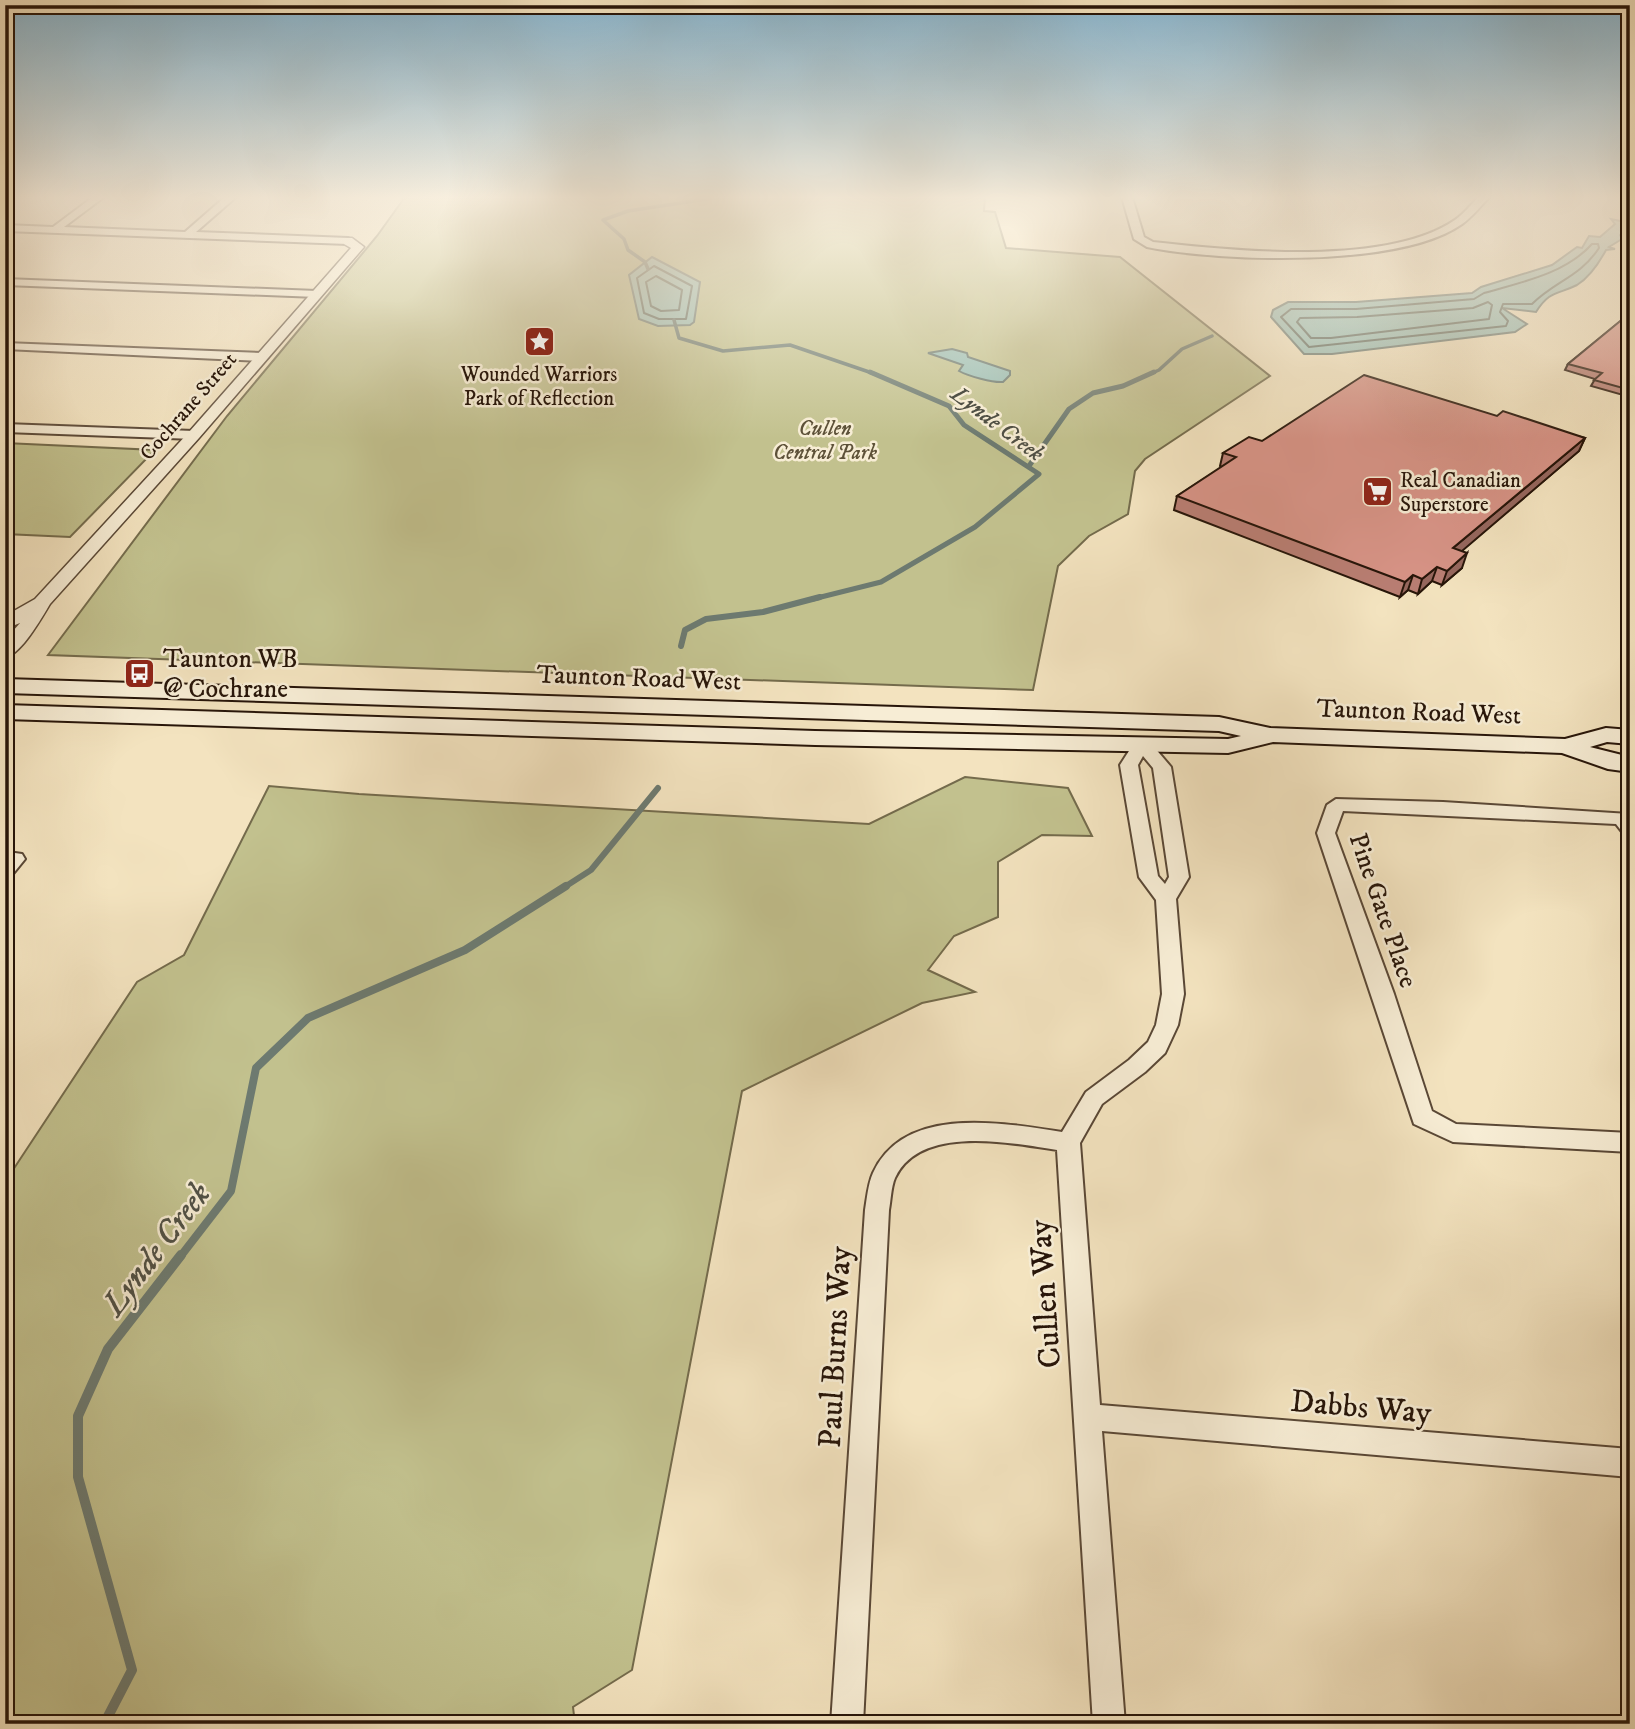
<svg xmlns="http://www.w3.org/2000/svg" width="1635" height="1729" viewBox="0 0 1635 1729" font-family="'IM FELL DW Pica',serif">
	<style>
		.green { fill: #c2c18e; stroke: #746b4c; stroke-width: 2 }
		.water { fill: #9bbeb4; stroke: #6d7a70; stroke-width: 2 }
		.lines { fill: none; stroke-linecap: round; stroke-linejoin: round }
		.shore { stroke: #616a5e; stroke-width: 2 }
		.stream-far4 { stroke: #6d7a70; stroke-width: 3.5 }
		.stream-far3 { stroke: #6d7a70; stroke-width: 5 }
		.stream-far2 { stroke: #6d7a70; stroke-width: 6 }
		.stream-far1 { stroke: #6d7a70; stroke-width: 8 }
		.stream { stroke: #6d7a70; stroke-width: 10 }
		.minor-casing { stroke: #5a4836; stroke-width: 4 }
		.tertiary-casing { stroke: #5a4836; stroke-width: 3 }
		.secondary-casing { stroke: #271509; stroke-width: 4 }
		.minor { fill: #f7edd5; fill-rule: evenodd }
		.tertiary { fill: #f7edd5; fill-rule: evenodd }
		.secondary { fill: #f7edd5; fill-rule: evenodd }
		.wall { fill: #b97e73; stroke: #271509; stroke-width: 2 }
		.shaded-wall { fill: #96675e; stroke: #271509; stroke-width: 2 }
		.building { fill: #d79386; stroke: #271509; stroke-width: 2 }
		.labels { text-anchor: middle; stroke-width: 5; stroke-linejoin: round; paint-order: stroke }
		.far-poi-label { font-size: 21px; fill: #271509; stroke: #f7edd5 }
		.far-street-label { font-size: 21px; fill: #271509; stroke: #f7edd5 }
		.far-park-label { font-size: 21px; font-style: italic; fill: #5d5138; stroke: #f7edd5 }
		.far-water-label { font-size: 23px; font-style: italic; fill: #505045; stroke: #f7edd5 }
		.poi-label { font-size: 26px; fill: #271509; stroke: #f7edd5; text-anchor: start }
		.street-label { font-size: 26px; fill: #271509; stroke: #f7edd5 }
		.near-street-label { font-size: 32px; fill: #271509; stroke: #f7edd5 }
		.near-water-label { font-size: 33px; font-style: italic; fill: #505045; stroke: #f7edd5 }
	</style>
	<rect width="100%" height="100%" fill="#f3e3bf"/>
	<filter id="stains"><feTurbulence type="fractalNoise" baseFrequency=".00286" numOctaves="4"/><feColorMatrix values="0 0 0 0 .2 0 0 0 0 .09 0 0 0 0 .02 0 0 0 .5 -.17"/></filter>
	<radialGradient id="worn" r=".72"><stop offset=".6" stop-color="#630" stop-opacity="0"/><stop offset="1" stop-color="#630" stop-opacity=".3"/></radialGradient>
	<path class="green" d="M405,197H985L984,211L995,212L1006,248L1120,257L1270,376L1145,459L1135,471L1128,514L1089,536L1058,566L1033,690L48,655L227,416L377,236Z
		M5,443L155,450L70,537L5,534Z
		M965,777L1068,788L1092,836L1042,835L998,862V917L954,936L928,970L975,992L922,1003L742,1091L632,1670L573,1707L575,1724H5V1182L137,982L184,955L269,786L359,794L869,824Z"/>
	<path class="water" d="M1611,219L1630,223V227L1620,235L1622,239L1609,247L1615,249L1606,250C1599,263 1590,277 1577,285C1557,295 1550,290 1536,312L1502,308L1527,324L1515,332L1332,354H1304L1271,317L1273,310L1288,302H1356L1472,293L1481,287L1552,265L1577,247L1582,248L1589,236L1600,237L1615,224Z
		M652,257L700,282L694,322L690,325L658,326L639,319L629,275Z
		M952,349L967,353L968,357L1010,371V375L1003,382C993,383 968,376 959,371L963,365L928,353Z"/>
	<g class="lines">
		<path class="shore" d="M1592,244H1598L1599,248C1580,277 1555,281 1532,304H1503L1500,312L1508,321L1506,326L1309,347L1281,317L1291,309H1356L1474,299L1484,293C1522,282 1565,274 1592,244Z
			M654,266L692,286L686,319H659L644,313L637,278Z
			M656,276L682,290L679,310L661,311L651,306L646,282Z
			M1488,302L1492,305L1489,319L1331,338H1311L1297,322L1300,318L1357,317L1473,308Z"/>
		<path class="stream-far4" d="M648,269L645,262L628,250L624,239L603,220L628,211L720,197
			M674,320L679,338L723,351L790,345L875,374
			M1150,374L1159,370L1182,349L1212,336"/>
		<path class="stream-far3" d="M1029,466L1069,409L1093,393L1123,386L1154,372
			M813,599L881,582L975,527L1039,474L964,425L949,406L870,372"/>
		<path class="stream-far2" d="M681,646L685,630L706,619L763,612L820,597
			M563,888L591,870L658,788"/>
		<path class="stream-far1" d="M180,1257L231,1191L256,1068L308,1018L465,950L566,886"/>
		<path class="stream" d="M104,1724L132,1670L78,1477V1416L108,1349L181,1255"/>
		<defs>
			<path id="minor" d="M93,197H104L64,227L185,232L225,197H236L196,232L348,238L353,241L348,244L5,231V225L53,227Z
				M1122,197H1132L1144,237L1153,242C1234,251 1386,267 1455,220C1464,214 1471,204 1479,197H1489C1481,206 1472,217 1462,224C1400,268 1221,262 1147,247L1134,239Z
				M5,279L317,291L322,294L317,297L5,285Z
				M5,343L262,353L268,357L262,361L5,349Z
				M5,424L194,431L200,435L194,439L5,432Z
				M1142,739L1148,740L1171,767L1189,877L1176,899L1184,994L1178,1025L1165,1053L1145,1072L1102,1104L1080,1143L1100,1405L1630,1449V1477L1102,1431L1125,1724H1093L1057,1150C1011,1143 920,1124 895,1178C891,1187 891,1200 889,1210L863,1724H831L865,1210C867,1198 868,1184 873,1173C904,1104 1003,1123 1062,1132L1086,1092L1129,1060L1148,1042L1156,1025L1162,994L1156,900L1139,877L1120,765L1136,740ZM1143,756L1153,768L1169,877L1165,884L1158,876L1138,765Z
				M1336,799L1443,802L1629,814L1630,835L1623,833L1616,824L1343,811L1335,833L1394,994L1432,1111L1456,1124L1630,1133V1152L1453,1142L1414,1124L1317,833L1327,805Z
				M15,853L22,854L25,859L12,875L5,876V858Z"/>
			<path id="tertiary" d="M344,238H352L364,247L199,438L50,604C41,619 22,653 5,658V640L20,623L5,629V616L35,599L189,432L351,248L344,244Z"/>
			<path id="secondary" d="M5,679L1219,717L1270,728L1565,739L1606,728L1630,730V744L1607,742L1590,747L1630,757V772L1608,769L1562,753L1273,742L1228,753L815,745L5,719V705L815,731L1228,739L1241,736L1219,731L5,693Z"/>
		</defs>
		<use href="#minor" class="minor-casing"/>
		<use href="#tertiary" class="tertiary-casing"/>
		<use href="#secondary" class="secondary-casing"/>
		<use href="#minor" class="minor"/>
		<use href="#tertiary" class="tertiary"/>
		<use href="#secondary" class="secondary"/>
	</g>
	<path class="wall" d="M1630,313V397L1591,386L1595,379L1565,370L1568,364Z
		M1497,416L1585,438L1579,451L1461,551L1462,568L1442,585L1432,581L1418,594L1408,590L1400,597L1174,510L1177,496L1222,467L1220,466L1223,453L1262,441Z"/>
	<path class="shaded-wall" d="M1585,438L1579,451L1448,563L1453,548Z
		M1467,553L1462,568L1442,585L1447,571Z
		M1437,567L1432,581L1418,594L1422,579Z
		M1413,575L1408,590L1400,597L1405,582Z"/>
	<path class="building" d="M1630,313V390L1594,380L1602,373L1568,364Z
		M1364,375L1497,416L1503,411L1585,438L1453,548L1467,553L1447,571L1437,567L1422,579L1413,575L1405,582L1177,496L1236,457L1223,453L1249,437L1262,441Z"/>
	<linearGradient id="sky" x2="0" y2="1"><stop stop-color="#89b8d3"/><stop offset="0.45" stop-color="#faf2e2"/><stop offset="1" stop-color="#faf2e2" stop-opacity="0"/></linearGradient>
	<rect width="1635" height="439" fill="url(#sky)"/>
	<defs>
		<symbol id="sight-square" viewBox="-11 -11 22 22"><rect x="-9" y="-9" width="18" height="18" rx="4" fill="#8f2418" stroke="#f7edd5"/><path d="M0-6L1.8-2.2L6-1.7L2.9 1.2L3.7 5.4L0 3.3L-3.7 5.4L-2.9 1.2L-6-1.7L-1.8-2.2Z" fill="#fff"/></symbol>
		<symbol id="supermarket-square" viewBox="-11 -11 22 22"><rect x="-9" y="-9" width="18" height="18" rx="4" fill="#8f2418" stroke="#f7edd5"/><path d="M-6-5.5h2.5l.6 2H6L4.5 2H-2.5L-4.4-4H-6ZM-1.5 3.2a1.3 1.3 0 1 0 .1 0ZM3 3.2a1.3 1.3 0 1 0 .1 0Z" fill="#fff"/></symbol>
		<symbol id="bus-square" viewBox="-11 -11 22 22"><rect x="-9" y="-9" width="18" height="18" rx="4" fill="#8f2418" stroke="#f7edd5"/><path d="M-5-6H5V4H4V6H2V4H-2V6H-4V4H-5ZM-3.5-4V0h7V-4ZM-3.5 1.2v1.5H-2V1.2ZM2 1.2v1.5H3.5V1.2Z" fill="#fff"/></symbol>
	</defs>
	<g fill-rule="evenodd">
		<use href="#sight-square" x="522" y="324" width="35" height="35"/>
		<use href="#supermarket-square" x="1360" y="474" width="35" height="35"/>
		<use href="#bus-square" x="122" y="656" width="35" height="35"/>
	</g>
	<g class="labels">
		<g class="far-poi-label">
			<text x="539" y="381">Wounded Warriors<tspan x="539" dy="24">Park of Reflection</tspan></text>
			<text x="1400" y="487" text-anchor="start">Real Canadian<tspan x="1400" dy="24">Superstore</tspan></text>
		</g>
		<g class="far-street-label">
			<text transform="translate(188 406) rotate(-49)" y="7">Cochrane Street</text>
		</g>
		<g class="far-park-label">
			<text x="825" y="435">Cullen<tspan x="825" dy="24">Central Park</tspan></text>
		</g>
		<g class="far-water-label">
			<text transform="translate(998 423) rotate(37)" y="8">Lynde Creek</text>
		</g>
		<g class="poi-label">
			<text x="163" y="667">Taunton WB<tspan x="163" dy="30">@ Cochrane</tspan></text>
		</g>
		<g class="street-label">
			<text transform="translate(639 677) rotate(2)" y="9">Taunton Road West</text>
			<text transform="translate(1419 711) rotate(2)" y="9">Taunton Road West</text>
			<text transform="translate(1384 910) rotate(71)" y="9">Pine Gate Place</text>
		</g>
		<g class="near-street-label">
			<text transform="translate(1044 1294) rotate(-94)" y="11">Cullen Way</text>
			<text transform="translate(834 1347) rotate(-87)" y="11">Paul Burns Way</text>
			<text transform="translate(1361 1406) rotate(5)" y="11">Dabbs Way</text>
		</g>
		<g class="near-water-label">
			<text transform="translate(155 1248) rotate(-53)" y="12">Lynde Creek</text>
		</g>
	</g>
	<rect width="1635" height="1729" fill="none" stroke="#f3e3bf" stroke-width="28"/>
	<rect x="7" y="7" width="1621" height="1715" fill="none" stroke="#271509" stroke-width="3.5"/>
	<rect x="14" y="14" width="1607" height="1701" fill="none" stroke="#271509" stroke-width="2"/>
	<rect width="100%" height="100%" filter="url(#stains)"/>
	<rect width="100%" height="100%" fill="url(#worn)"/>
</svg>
